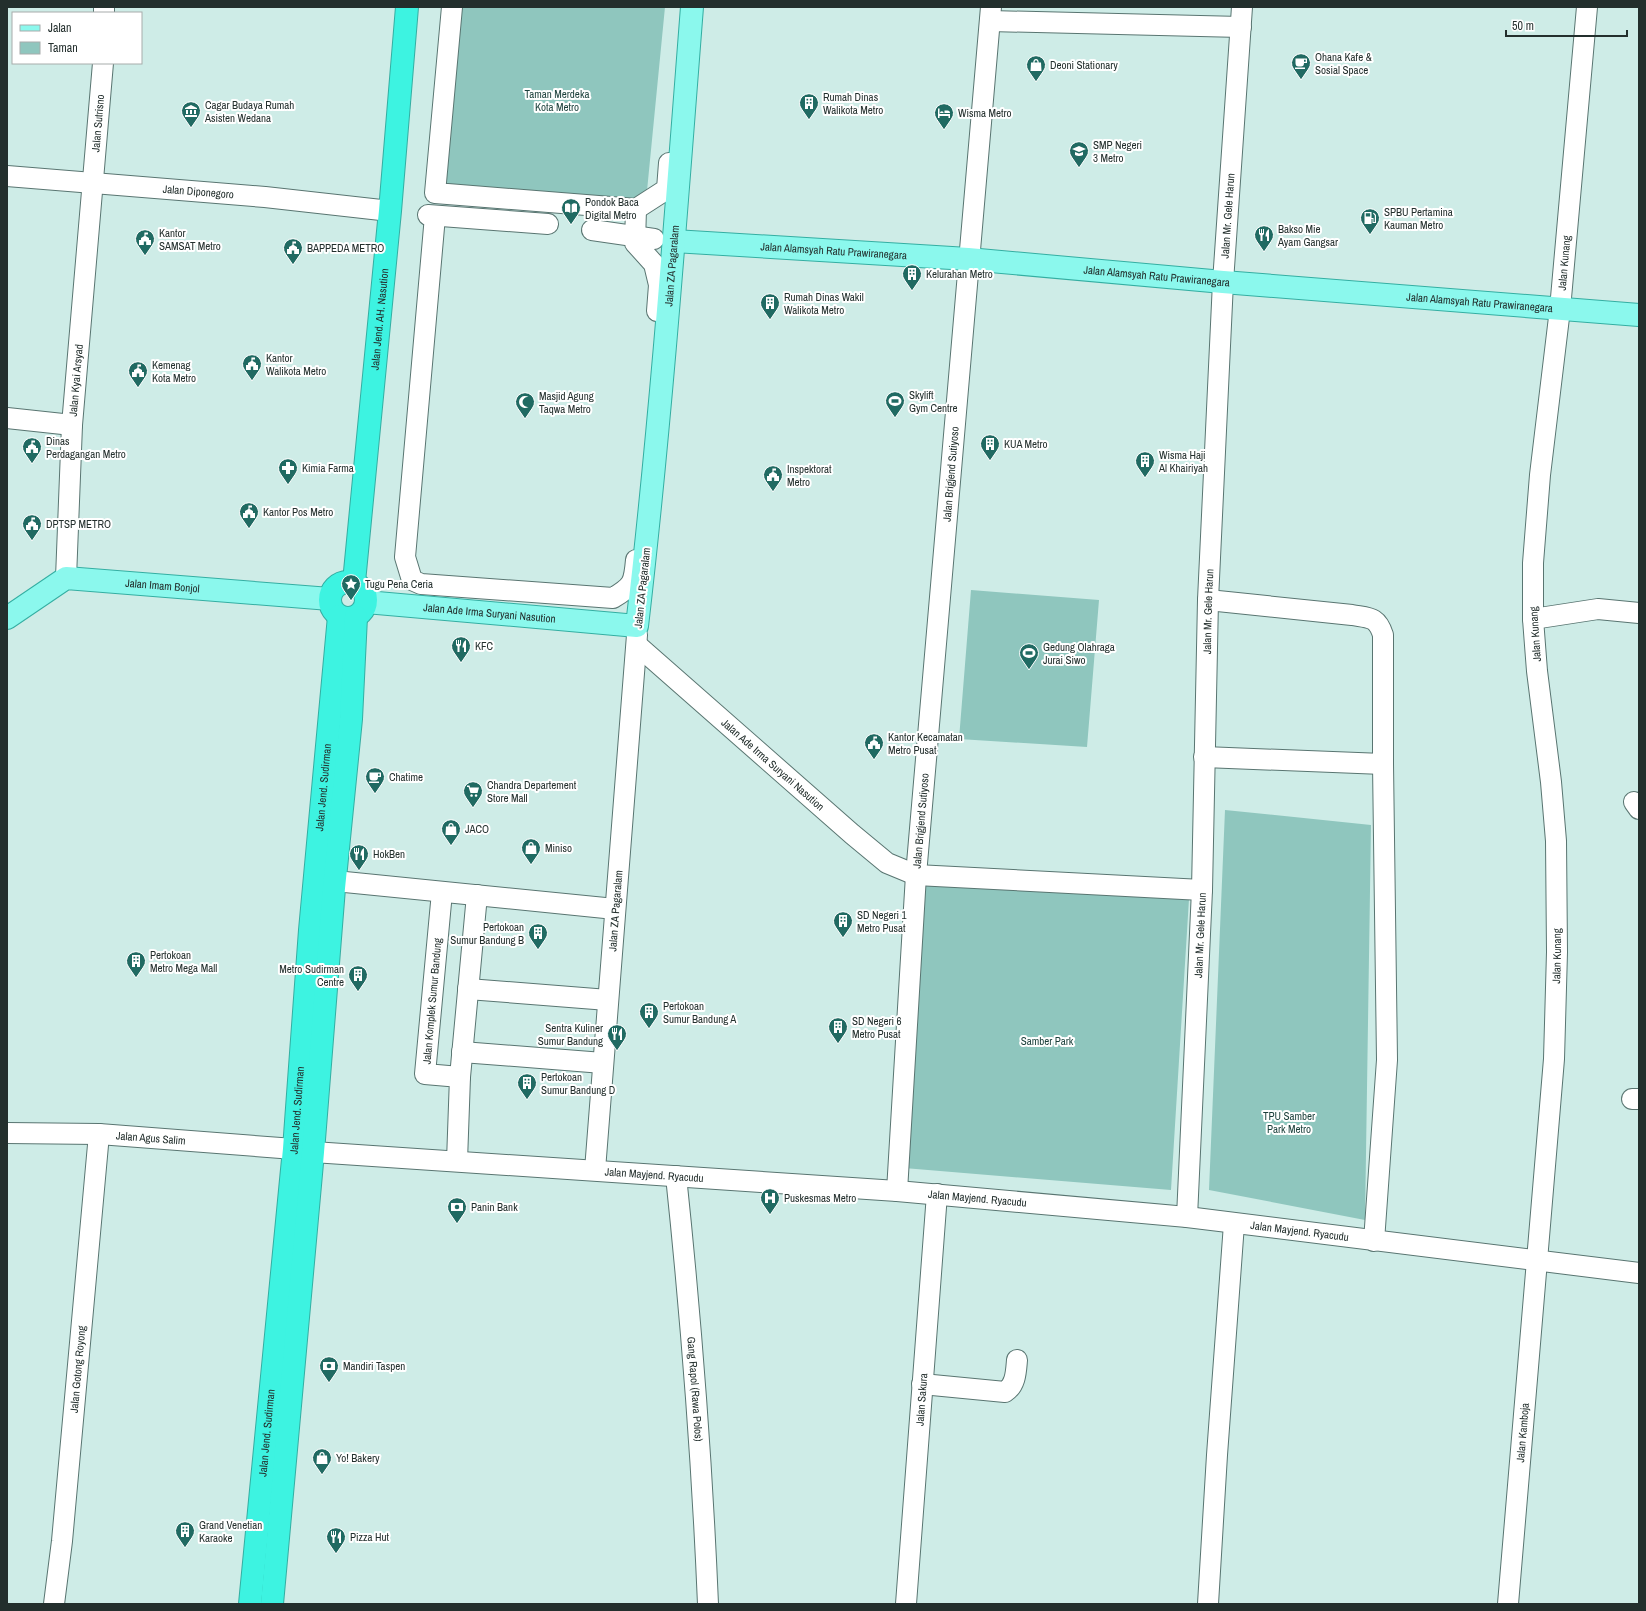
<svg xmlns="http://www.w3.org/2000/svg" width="1646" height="1611" viewBox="0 0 1646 1611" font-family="'Archivo Narrow',sans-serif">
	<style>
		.green { fill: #8fc6be }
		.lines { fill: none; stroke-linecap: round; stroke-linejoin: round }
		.minor-casing { stroke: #597571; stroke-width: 22 }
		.major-casing { stroke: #34aea2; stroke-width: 24 }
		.highway-casing { stroke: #34aea2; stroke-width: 24 }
		.minor { stroke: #fff; stroke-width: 20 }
		.major { stroke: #8bf8ed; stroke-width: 22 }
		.highway { stroke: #3df3e1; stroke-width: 22 }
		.labels { text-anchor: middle; stroke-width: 4; stroke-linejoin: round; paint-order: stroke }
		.poi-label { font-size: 11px; fill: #232f2d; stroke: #fff; text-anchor: start }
		.park-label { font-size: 11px; fill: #1a3f3a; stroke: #fff }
		.street-label { font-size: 11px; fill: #232f2d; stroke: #fff }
	</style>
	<rect width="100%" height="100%" fill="#ceece7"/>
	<path class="green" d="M457,7H665L646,201L442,185Z
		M971,590L1099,600L1087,747L959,739Z
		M1225,810L1371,825L1365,1220L1209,1190Z
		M926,880L1189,899L1171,1190L904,1168Z"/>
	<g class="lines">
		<defs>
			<g id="minor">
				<path d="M104,7V13"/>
				<path d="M452,7L435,193L636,209L667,189L669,163"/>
				<path d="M990,21L1241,27"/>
				<path id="s1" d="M7,176L265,197L390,211"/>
				<path d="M636,209L635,243L654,264L659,285L657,311"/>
				<path d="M428,215L548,224"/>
				<path d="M435,216L405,557L412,580L421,584L613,598C633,586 634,583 636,560"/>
				<path d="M592,230L654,239"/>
				<path d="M7,418L72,425"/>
				<path id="s2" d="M66,578L72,425L103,63"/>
				<path d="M1208,600L1352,615C1369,618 1377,616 1383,635V764L1387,1060L1374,1241"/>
				<path d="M1533,619L1598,609L1639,613"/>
				<path id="s3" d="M637,645L852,834L887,863L916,875L1202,890"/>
				<path d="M1204,757L1383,764"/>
				<path d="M1634,802L1639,809"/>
				<path d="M335,881L615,909"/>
				<path d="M442,892L425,1074L460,1077L457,1161"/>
				<path d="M468,989L608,1000"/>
				<path d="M462,1052L603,1063"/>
				<path d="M460,1077L477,895"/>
				<path d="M1632,1099H1639"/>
				<path id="s4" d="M7,1133L99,1134L294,1149"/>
				<path id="s5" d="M313,1152L897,1191L1187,1217L1639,1273"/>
				<path id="s6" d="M595,1170L637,635"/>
				<path id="s7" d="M676,1176C691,1318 702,1461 708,1604"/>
				<path id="s8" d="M897,1191L916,875L991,7"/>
				<path id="s9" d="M1187,1217L1202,890L1208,600L1223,282L1242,7"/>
				<path d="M922,1384L1005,1392C1016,1385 1016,1371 1017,1360"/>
				<path id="s10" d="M54,1604L62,1541L99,1134"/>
				<path id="s11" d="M906,1604L937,1194"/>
				<path d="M1208,1604L1217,1455L1234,1224"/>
				<path id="s12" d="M1508,1604L1554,1059L1557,952L1556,841L1551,782L1537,671L1533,619V563L1540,475L1560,309L1587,7"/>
			</g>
			<g id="major">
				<path id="s13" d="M674,241L968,259L1223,282L1639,315"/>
				<path id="s14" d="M366,602L637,626C661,420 676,213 692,7"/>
				<path id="s15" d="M7,618L66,578L330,599"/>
			</g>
			<g id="highway">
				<circle cx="348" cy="600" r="18"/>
				<path id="s16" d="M354,582L390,211L407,7"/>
				<path id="s17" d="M250,1604L294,1149L310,930L339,616"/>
				<path d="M272,1604L313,1152L334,888L351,719L356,617"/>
			</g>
		</defs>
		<use href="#minor" class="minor-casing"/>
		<use href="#major" class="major-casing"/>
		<use href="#highway" class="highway-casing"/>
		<use href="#minor" class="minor"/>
		<use href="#major" class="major"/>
		<use href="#highway" class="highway"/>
	</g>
	<defs>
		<symbol id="cafe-pin" viewBox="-11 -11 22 30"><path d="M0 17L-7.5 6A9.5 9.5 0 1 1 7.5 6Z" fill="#206a62" stroke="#fff"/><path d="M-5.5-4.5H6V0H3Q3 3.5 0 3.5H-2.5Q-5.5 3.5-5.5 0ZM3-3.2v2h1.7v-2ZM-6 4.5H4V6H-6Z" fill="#fff"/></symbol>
		<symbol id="shop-pin" viewBox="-11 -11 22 30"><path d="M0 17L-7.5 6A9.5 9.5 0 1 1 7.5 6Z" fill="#206a62" stroke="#fff"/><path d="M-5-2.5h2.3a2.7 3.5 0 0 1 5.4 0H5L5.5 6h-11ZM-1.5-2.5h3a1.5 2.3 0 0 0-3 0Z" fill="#fff"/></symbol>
		<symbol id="building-pin" viewBox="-11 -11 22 30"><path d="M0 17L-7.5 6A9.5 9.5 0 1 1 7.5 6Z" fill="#206a62" stroke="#fff"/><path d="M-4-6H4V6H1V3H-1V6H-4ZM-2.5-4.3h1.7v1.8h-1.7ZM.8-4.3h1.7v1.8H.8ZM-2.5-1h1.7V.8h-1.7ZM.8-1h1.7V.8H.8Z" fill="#fff"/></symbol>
		<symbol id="museum-pin" viewBox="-11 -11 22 30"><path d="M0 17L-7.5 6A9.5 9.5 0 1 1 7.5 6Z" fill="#206a62" stroke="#fff"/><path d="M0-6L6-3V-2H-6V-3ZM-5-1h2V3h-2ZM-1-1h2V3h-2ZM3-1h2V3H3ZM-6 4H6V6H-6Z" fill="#fff"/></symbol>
		<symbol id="hotel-pin" viewBox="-11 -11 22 30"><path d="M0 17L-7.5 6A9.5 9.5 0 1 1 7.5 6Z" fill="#206a62" stroke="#fff"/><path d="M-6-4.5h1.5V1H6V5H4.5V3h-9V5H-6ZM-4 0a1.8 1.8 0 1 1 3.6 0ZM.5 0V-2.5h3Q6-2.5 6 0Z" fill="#fff"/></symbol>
		<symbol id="school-pin" viewBox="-11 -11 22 30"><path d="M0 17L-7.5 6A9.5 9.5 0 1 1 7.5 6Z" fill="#206a62" stroke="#fff"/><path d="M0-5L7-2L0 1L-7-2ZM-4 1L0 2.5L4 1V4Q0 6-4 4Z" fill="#fff"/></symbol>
		<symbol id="library-pin" viewBox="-11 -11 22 30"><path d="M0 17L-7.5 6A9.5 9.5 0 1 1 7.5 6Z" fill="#206a62" stroke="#fff"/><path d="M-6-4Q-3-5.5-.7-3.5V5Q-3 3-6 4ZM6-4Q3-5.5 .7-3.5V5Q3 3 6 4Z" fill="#fff"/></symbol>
		<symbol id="fuel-pin" viewBox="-11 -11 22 30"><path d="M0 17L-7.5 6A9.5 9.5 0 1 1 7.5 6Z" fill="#206a62" stroke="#fff"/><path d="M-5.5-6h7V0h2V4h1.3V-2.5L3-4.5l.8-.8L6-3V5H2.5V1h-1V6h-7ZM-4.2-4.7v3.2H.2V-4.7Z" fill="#fff"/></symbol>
		<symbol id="restaurant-pin" viewBox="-11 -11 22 30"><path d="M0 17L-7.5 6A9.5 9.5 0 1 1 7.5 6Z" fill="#206a62" stroke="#fff"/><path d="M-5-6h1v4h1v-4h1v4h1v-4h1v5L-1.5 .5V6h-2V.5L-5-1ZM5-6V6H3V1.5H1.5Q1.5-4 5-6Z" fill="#fff"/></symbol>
		<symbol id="civic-pin" viewBox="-11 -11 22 30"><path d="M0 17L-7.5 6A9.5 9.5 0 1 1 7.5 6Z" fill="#206a62" stroke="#fff"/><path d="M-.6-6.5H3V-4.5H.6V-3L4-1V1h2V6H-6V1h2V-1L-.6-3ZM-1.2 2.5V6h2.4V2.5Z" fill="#fff"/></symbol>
		<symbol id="stadium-pin" viewBox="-11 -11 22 30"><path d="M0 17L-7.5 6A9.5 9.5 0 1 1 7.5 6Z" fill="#206a62" stroke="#fff"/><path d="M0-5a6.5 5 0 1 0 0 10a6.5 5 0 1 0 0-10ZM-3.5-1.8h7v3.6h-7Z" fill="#fff"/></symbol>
		<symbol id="mosque-pin" viewBox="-11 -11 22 30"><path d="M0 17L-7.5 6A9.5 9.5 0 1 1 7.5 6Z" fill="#206a62" stroke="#fff"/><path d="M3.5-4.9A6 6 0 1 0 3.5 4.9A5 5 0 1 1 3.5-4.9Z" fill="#fff"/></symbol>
		<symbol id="pharmacy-pin" viewBox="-11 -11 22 30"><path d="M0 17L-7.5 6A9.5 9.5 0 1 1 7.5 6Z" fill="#206a62" stroke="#fff"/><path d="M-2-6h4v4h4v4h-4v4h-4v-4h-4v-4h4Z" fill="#fff"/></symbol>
		<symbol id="sight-pin" viewBox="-11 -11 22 30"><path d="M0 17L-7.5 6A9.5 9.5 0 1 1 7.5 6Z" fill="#206a62" stroke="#fff"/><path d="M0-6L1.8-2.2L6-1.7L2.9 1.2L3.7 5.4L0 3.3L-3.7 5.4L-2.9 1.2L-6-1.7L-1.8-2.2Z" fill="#fff"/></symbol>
		<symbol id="supermarket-pin" viewBox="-11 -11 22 30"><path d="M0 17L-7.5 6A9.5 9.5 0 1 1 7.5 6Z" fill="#206a62" stroke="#fff"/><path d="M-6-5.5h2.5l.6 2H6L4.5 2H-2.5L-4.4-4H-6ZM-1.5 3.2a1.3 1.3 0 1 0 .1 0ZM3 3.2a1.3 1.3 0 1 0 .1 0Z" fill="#fff"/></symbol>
		<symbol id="hospital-pin" viewBox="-11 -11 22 30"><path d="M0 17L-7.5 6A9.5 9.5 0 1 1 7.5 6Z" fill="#206a62" stroke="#fff"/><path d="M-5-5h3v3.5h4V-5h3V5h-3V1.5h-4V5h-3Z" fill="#fff"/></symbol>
		<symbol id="bank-pin" viewBox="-11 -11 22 30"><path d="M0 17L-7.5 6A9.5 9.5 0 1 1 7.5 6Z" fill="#206a62" stroke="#fff"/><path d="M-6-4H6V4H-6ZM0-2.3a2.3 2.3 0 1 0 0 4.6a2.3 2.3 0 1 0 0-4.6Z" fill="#fff"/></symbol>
	</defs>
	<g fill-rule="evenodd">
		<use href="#cafe-pin" x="1290" y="52" width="22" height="30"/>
		<use href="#shop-pin" x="1025" y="54" width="22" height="30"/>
		<use href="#building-pin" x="798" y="92" width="22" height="30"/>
		<use href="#museum-pin" x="180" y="100" width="22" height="30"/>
		<use href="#hotel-pin" x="933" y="102" width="22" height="30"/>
		<use href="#school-pin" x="1068" y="140" width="22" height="30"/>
		<use href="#library-pin" x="560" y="197" width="22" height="30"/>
		<use href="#fuel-pin" x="1359" y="207" width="22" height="30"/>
		<use href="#restaurant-pin" x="1253" y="224" width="22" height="30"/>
		<use href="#civic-pin" x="134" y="228" width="22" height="30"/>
		<use href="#civic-pin" x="282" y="237" width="22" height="30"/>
		<use href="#building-pin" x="901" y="263" width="22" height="30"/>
		<use href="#building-pin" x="759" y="292" width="22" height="30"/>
		<use href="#civic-pin" x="241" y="353" width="22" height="30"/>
		<use href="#civic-pin" x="127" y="360" width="22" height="30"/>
		<use href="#stadium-pin" x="884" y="390" width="22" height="30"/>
		<use href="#mosque-pin" x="514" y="391" width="22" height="30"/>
		<use href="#building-pin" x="979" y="433" width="22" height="30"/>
		<use href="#civic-pin" x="21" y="436" width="22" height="30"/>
		<use href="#building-pin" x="1134" y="450" width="22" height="30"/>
		<use href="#pharmacy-pin" x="277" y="457" width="22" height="30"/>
		<use href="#civic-pin" x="762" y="464" width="22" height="30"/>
		<use href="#civic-pin" x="238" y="501" width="22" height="30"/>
		<use href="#civic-pin" x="21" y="513" width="22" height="30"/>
		<use href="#sight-pin" x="340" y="573" width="22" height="30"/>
		<use href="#restaurant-pin" x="450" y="635" width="22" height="30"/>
		<use href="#stadium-pin" x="1018" y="642" width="22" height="30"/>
		<use href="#civic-pin" x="863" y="732" width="22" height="30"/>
		<use href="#cafe-pin" x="364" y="766" width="22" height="30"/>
		<use href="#supermarket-pin" x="462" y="780" width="22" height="30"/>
		<use href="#shop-pin" x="440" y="818" width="22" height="30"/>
		<use href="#shop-pin" x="520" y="837" width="22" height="30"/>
		<use href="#restaurant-pin" x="348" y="843" width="22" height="30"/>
		<use href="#building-pin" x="832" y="910" width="22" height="30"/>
		<use href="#building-pin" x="527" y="922" width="22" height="30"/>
		<use href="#building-pin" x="125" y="950" width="22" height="30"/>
		<use href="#building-pin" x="347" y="964" width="22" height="30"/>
		<use href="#building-pin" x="638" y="1001" width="22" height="30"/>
		<use href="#building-pin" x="827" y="1016" width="22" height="30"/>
		<use href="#restaurant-pin" x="606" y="1023" width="22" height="30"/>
		<use href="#building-pin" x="516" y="1072" width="22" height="30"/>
		<use href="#hospital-pin" x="759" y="1187" width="22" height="30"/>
		<use href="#bank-pin" x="446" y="1196" width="22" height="30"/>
		<use href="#bank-pin" x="318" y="1355" width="22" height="30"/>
		<use href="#shop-pin" x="311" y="1447" width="22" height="30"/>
		<use href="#building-pin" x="174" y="1520" width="22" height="30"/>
		<use href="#restaurant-pin" x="325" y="1526" width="22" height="30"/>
	</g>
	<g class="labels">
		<g class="poi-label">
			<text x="1315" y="61">Ohana Kafe &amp;<tspan x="1315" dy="13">Sosial Space</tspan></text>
			<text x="1050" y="69">Deoni Stationary</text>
			<text x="823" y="101">Rumah Dinas<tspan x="823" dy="13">Walikota Metro</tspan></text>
			<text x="205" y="109">Cagar Budaya Rumah<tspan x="205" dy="13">Asisten Wedana</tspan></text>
			<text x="958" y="117">Wisma Metro</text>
			<text x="1093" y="149">SMP Negeri<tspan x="1093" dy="13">3 Metro</tspan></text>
			<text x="585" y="206">Pondok Baca<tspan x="585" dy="13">Digital Metro</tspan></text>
			<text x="1384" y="216">SPBU Pertamina<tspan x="1384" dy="13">Kauman Metro</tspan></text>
			<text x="1278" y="233">Bakso Mie<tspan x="1278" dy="13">Ayam Gangsar</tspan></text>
			<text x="159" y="237">Kantor<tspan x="159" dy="13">SAMSAT Metro</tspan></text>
			<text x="307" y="252">BAPPEDA METRO</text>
			<text x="926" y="278">Kelurahan Metro</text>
			<text x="784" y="301">Rumah Dinas Wakil<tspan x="784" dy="13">Walikota Metro</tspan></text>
			<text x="266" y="362">Kantor<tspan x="266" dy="13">Walikota Metro</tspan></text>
			<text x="152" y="369">Kemenag<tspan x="152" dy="13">Kota Metro</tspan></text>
			<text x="909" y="399">Skylift<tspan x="909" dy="13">Gym Centre</tspan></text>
			<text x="539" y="400">Masjid Agung<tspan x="539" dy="13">Taqwa Metro</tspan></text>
			<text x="46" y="445">Dinas<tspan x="46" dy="13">Perdagangan Metro</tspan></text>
			<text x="1004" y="448">KUA Metro</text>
			<text x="1159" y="459">Wisma Haji<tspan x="1159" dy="13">Al Khairiyah</tspan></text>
			<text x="302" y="472">Kimia Farma</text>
			<text x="787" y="473">Inspektorat<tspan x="787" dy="13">Metro</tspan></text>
			<text x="263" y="516">Kantor Pos Metro</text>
			<text x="46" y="528">DPTSP METRO</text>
			<text x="365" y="588">Tugu Pena Ceria</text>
			<text x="475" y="650">KFC</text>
			<text x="1043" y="651">Gedung Olahraga<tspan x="1043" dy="13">Jurai Siwo</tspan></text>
			<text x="888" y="741">Kantor Kecamatan<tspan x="888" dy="13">Metro Pusat</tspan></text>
			<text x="389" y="781">Chatime</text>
			<text x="487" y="789">Chandra Departement<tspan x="487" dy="13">Store Mall</tspan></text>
			<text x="465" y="833">JACO</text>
			<text x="545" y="852">Miniso</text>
			<text x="373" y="858">HokBen</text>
			<text x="857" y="919">SD Negeri 1<tspan x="857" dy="13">Metro Pusat</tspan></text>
			<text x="524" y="931" text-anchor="end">Pertokoan<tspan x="524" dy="13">Sumur Bandung B</tspan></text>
			<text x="150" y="959">Pertokoan<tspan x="150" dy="13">Metro Mega Mall</tspan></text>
			<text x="344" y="973" text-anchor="end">Metro Sudirman<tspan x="344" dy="13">Centre</tspan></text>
			<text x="663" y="1010">Pertokoan<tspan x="663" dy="13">Sumur Bandung A</tspan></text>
			<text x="852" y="1025">SD Negeri 6<tspan x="852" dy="13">Metro Pusat</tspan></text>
			<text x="603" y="1032" text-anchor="end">Sentra Kuliner<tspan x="603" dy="13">Sumur Bandung</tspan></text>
			<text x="541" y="1081">Pertokoan<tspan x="541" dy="13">Sumur Bandung D</tspan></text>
			<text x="784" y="1202">Puskesmas Metro</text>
			<text x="471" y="1211">Panin Bank</text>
			<text x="343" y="1370">Mandiri Taspen</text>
			<text x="336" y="1462">Yo! Bakery</text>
			<text x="199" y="1529">Grand Venetian<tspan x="199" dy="13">Karaoke</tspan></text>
			<text x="350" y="1541">Pizza Hut</text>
		</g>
		<g class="park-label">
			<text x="557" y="98">Taman Merdeka<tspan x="557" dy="13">Kota Metro</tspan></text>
			<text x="1047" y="1045">Samber Park</text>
			<text x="1289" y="1120">TPU Samber<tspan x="1289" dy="13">Park Metro</tspan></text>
		</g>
		<g class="street-label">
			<text dy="4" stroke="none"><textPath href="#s2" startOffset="456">Jalan Sutrisno</textPath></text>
			<text dy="4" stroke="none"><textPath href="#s1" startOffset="192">Jalan Diponegoro</textPath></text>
			<text dy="4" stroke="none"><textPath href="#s9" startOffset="1002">Jalan Mr. Gele Harun</textPath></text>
			<text dy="4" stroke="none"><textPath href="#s13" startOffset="160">Jalan Alamsyah Ratu Prawiranegara</textPath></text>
			<text dy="4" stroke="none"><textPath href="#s12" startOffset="1346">Jalan Kunang</textPath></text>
			<text dy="4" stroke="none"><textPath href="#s14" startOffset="634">Jalan ZA Pagaralam</textPath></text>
			<text dy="4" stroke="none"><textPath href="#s13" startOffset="484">Jalan Alamsyah Ratu Prawiranegara</textPath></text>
			<text dy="4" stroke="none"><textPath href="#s13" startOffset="808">Jalan Alamsyah Ratu Prawiranegara</textPath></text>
			<text dy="4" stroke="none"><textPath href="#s16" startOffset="264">Jalan Jend. AH. Nasution</textPath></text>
			<text dy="4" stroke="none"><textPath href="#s2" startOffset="198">Jalan Kyai Arsyad</textPath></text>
			<text dy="4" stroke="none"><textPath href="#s8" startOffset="719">Jalan Brigjend Sutiyoso</textPath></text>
			<text dy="4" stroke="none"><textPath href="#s15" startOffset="168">Jalan Imam Bonjol</textPath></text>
			<text transform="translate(642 588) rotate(-84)" y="4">Jalan ZA Pagaralam</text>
			<text dy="4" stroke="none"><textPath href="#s14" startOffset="124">Jalan Ade Irma Suryani Nasution</textPath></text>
			<text dy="4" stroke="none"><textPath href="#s9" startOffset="606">Jalan Mr. Gele Harun</textPath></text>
			<text transform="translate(1535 634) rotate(-94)" y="4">Jalan Kunang</text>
			<text dy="4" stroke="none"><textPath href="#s3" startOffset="181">Jalan Ade Irma Suryani Nasution</textPath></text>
			<text dy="4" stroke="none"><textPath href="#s17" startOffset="820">Jalan Jend. Sudirman</textPath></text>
			<text dy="4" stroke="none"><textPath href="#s8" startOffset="371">Jalan Brigjend Sutiyoso</textPath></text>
			<text dy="4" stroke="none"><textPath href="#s6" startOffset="260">Jalan ZA Pagaralam</textPath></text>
			<text dy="4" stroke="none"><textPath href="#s9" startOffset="282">Jalan Mr. Gele Harun</textPath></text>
			<text dy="4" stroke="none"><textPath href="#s12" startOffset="650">Jalan Kunang</textPath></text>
			<text transform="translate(432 1001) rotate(-85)" y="4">Jalan Komplek Sumur Bandung</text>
			<text dy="4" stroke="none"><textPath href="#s17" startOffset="496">Jalan Jend. Sudirman</textPath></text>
			<text dy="4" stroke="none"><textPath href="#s4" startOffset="144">Jalan Agus Salim</textPath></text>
			<text dy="4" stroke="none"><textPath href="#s5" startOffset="342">Jalan Mayjend. Ryacudu</textPath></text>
			<text dy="4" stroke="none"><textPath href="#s5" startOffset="666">Jalan Mayjend. Ryacudu</textPath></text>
			<text dy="4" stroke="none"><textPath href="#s5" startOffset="990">Jalan Mayjend. Ryacudu</textPath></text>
			<text dy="4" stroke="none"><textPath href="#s10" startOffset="236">Jalan Gotong Royong</textPath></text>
			<text dy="4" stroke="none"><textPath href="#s7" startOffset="214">Gang Rapol (Rawa Polos)</textPath></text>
			<text dy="4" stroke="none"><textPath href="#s11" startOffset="205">Jalan Sakura</textPath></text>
			<text dy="4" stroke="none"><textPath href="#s17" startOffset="172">Jalan Jend. Sudirman</textPath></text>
			<text dy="4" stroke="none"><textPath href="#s12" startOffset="172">Jalan Kamboja</textPath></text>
		</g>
	</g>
	<rect width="1646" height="1611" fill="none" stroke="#232f2d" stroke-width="16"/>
	<rect x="12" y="12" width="130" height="52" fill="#ffffff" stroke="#a7acab"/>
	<rect x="20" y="25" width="20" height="6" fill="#8bf8ed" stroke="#a7acab"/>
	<text x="48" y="32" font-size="12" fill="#232f2d">Jalan</text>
	<rect x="20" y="42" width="20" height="12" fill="#8fc6be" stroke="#a7acab"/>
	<text x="48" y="52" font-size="12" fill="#232f2d">Taman</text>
	<path d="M1506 30v6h121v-6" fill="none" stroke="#232f2d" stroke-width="2"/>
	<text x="1512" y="30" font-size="12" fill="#232f2d" stroke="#ffffff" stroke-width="3" paint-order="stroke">50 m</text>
</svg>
